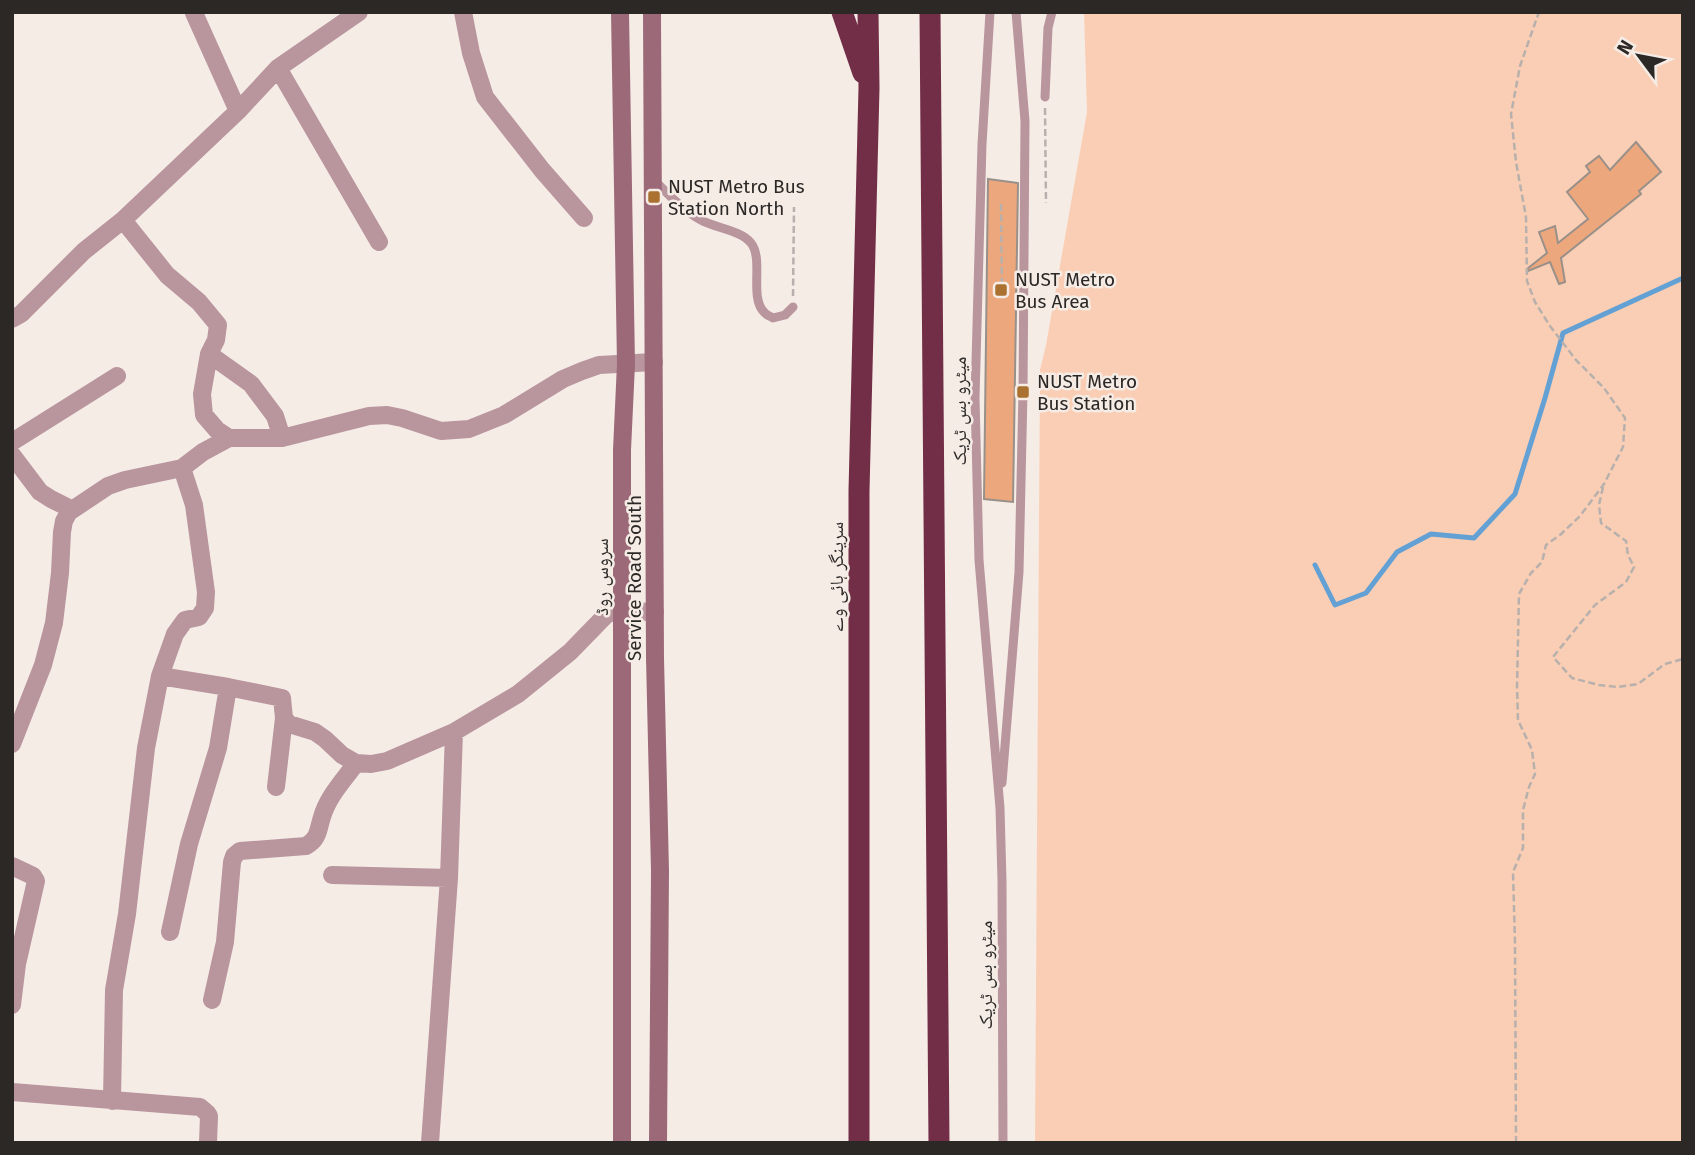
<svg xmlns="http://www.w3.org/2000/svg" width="1695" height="1155" viewBox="0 0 1695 1155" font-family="'Fira Sans','Noto Naskh Arabic',sans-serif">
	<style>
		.green { fill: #faceb4 }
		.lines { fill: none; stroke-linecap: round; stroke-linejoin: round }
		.stream { stroke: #63a1d5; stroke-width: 5 }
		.building { fill: #eda77c; stroke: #99908a; stroke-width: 2 }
		.path { stroke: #b8b0ac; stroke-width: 2.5; stroke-dasharray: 7 3.5; stroke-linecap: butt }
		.lane { stroke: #b9959e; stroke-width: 9 }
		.street { stroke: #b9959e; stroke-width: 18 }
		.secondary { stroke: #9c6978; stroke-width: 18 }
		.highway { stroke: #732e47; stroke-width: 21 }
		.poi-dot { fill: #ab7131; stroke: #f6ece6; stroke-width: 2.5 }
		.labels { text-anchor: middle; stroke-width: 5; stroke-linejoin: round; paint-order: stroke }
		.poi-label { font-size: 19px; fill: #2b2826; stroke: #f6ece6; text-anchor: start }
		.street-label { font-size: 19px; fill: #2b2826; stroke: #f6ece6 }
	</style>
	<rect width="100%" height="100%" fill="#f6ece6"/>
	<path class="green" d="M1084,12H1683V1143H1035L1040,370L1046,345L1087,112Z"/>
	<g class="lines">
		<path class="stream" d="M1315,565L1335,605L1366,593L1397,552L1431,534L1474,538L1515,494L1545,398L1563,333L1683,278"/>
	</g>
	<path class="building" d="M1636,142L1661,172L1639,191L1641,194L1561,258L1565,282L1559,284L1550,262L1528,271L1527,269L1547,253L1539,232L1555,226L1558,243L1588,219L1567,192L1590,172L1586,166L1599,156L1610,170Z
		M988,179L1018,183L1013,502L984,499Z"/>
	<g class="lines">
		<path class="path" d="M1045,108L1046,203
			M1001,204L1002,299
			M793,296L794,207
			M1603,487L1599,505L1601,523L1626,541L1628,555L1634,567L1626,582L1595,605L1553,657L1572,678L1599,685L1617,687L1638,684L1665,664L1683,659
			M1516,1143L1515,943L1513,872L1523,848V810L1529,787L1535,774L1532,750L1518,720L1517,686L1519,594L1531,573L1542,562L1546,545L1560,535L1580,516L1604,484L1623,447L1625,418L1604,388L1576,360L1550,326L1535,302L1527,281L1526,217L1516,162L1511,114L1520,66L1539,12"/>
		<path class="lane" d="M990,12L982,144L975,398L979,560L1000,808L1002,881L1003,1143
			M1045,97L1048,28L1052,12
			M655,181C669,195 683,210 701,220C715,228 741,230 751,243C764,259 749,297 764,312C766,315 770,316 773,318L785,315L793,307
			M1002,783L1019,572L1023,392L1025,121L1016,12"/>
		<path class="street" d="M463,12L471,53L485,97L542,170L584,218
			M194,13L238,111
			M278,68L379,242
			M123,220L167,275L199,302L218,325L216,340L209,354L202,394L204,415L217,430L229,438H282L369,416L387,415L402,418L441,431L469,429L504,415L563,379L582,371L599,365L654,362
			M12,319L21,314L84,251L123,220L238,111L278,68L359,12
			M209,354L251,384L275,416L282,438
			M12,442L117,376
			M12,455L40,492L51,499L67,507
			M160,676L228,687L282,698L284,718L289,724L315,732L325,739L342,755L356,763L371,764L387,761L454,732L518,694L570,652L607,614L622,611L655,612
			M12,744L43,665L54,623L60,573L62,532L64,521L69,512L108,486L125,480L182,468
			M276,787L284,718
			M12,866L33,876L36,881L17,964L12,1005
			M332,875L449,878
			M170,932L189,844L218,748L228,687
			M212,1000L225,942L232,862L234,856L240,851L306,846C319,839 318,829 322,817C328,796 344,780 356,763
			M12,1092L200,1107L207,1113L209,1116L208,1143
			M112,1101L114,990L127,914L146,748L160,676L175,634L185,620L199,617L205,608L206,592L194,505L182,468L203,452L229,438
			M430,1143L449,878L454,732"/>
		<path class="secondary" d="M620,12L626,364L622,450V1143
			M652,12L655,658L660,871L658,1143"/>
		<path class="highway" d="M842,12L863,73
			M930,12L939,1143
			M859,1143V491L869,88L868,12"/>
	</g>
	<g class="poi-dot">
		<rect x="647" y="190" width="14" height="14" rx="3.5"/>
		<rect x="994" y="283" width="14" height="14" rx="3.5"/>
		<rect x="1016" y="385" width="14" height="14" rx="3.5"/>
	</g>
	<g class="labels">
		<g class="poi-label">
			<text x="668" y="193">NUST Metro Bus<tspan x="668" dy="22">Station North</tspan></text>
			<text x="1015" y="286">NUST Metro<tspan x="1015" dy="22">Bus Area</tspan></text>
			<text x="1037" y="388">NUST Metro<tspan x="1037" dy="22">Bus Station</tspan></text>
		</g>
		<g class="street-label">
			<text transform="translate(959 411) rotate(-90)" y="7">میٹرو بس ٹریک</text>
			<text transform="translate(601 577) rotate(-90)" y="7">سروس روڈ</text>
			<text transform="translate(836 577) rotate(-90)" y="7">سرینگر ہائی وے</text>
			<text transform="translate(634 578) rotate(-90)" y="7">Service Road South</text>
			<text transform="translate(985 975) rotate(-90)" y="7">میٹرو بس ٹریک</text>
		</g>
	</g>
	<rect width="1695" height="1155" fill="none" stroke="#2b2826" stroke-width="28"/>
	<g transform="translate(1639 56) rotate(302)" stroke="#f6ece6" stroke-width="5" paint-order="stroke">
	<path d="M0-5L12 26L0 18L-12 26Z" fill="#2b2826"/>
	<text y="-10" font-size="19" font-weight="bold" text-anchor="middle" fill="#2b2826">N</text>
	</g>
</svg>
